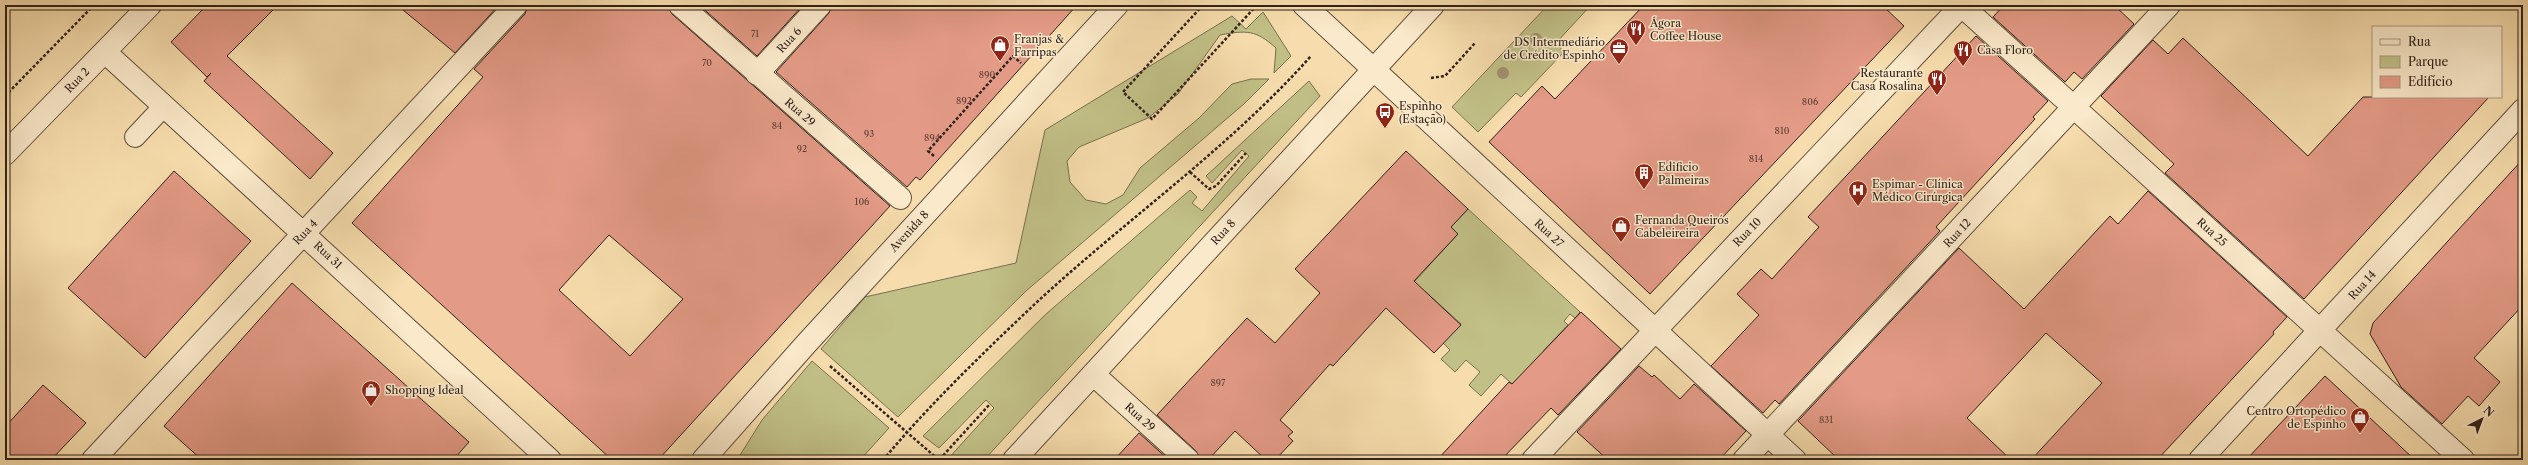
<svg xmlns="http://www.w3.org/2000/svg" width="2528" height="465" viewBox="0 0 2528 465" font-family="'Libre Caslon Text',serif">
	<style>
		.green { fill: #c1c087; stroke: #787051 }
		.building { fill: #e39a86; stroke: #2f211b; fill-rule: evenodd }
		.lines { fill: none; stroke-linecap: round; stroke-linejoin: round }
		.service-casing { stroke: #615040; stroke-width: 22 }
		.pedestrian-casing { stroke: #615040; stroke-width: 24 }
		.minor-casing { stroke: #615040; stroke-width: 24 }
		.path { stroke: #2f211b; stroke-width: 2.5; stroke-dasharray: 3 2; stroke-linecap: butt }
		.service { stroke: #fae9ca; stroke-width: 20 }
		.pedestrian { stroke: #fae9ca; stroke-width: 22 }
		.minor { stroke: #fae9ca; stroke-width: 22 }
		.tree { fill: #a1906e }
		.labels { text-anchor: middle; stroke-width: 3; stroke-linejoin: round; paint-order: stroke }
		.number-label { font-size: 9px; fill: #5c3f36 }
		.poi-label { font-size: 11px; fill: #2f211b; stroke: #fae9ca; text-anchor: start }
		.street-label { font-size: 11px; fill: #2f211b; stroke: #fae9ca }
	</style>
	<rect width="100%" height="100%" fill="#f7ddad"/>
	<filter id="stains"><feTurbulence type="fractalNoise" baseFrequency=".005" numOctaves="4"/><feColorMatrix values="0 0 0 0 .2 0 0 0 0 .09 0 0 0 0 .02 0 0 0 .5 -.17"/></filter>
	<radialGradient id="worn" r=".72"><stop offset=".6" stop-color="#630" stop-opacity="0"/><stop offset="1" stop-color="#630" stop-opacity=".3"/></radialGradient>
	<path class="green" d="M1548,5H1591L1556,43L1564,52L1521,97L1516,93L1478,132L1452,107Z
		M1263,12L1291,56L1274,73L1276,48C1256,30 1247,30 1220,35L1178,94L1148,118L1079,147L1067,161L1070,182L1086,200L1106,204L1123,195L1140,168L1199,118L1232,84L1251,79H1269L1245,103L1026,291L898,417L821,349L865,297L1016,263L1045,130L1232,16L1246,29Z
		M1309,81L1320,96L984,460H947L994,408L986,400L939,448L923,436L1046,314L1190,190L1197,197L1192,203L1202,211L1249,156L1242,150L1212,183L1206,176Z
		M1468,209L1580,312L1575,318L1570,314L1564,321L1568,325L1544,350L1530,400L1501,374L1481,396L1469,385L1480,372L1466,360L1455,372L1441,359L1450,350L1443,343L1461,324L1426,292L1406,291L1458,234L1451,227Z
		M812,361L889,428L860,460H737L762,420Z"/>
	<path class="building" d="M207,5H278L227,56L333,153L310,179L204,81L211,73L207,77L171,42Z
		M397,5H499L455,53Z
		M528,5H668L672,14L890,206L658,460H612L352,223L483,77L474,69L525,14ZM609,235L683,299L630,356L559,290Z
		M699,5H803L757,56Z
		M832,5H1077L920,180L916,177L907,187L776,72L829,13Z
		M1644,5H1882L1904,26L1650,294L1489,142L1542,86L1555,99Z
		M2004,5H2114L2134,24L2082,79L2074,72L2065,82L1993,17Z
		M1976,36L2048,101L2033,117L2035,119L1936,227L1940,231L1779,404L1775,400L1763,413L1711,366L1759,315L1737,294L1761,269L1772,279L1819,227L1808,217Z
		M2183,38L2308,156L2363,97H2489L2304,299L2165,173L2174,164L2101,96L2153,40L2168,54Z
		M1406,151L1468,209L1451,227L1458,234L1414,281L1461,325L1434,353L1386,308L1333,366L1330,364L1280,420L1293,432L1288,436L1293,441L1275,460H1266L1235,431L1208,460H1200L1196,451L1157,415L1247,318L1275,343L1320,293L1295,269Z
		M2523,159V305L2474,358L2500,382L2479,406L2468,396L2442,424L2401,387L2370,334L2373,323Z
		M174,171L251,241L145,358L68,288Z
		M2148,191L2287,317L2273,332L2274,334L2157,460H2031L2102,383L2046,333L1967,418L2011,460H1839L1798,421L1959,248L2024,309L2110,216L2118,224Z
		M292,283L469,442L453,460H202L164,426Z
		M1581,312L1621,349L1558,415L1551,408L1501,460H1437L1509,382L1512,384Z
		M1639,366L1652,377L1654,375L1680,399L1694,384L1746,431L1719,460H1608L1577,432Z
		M2325,376L2415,460H2246Z
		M43,385L86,423L51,460H5V427Z
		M1139,433L1169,460H1114Z"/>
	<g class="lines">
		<defs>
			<path id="service" d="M135,137L164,106"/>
			<path id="pedestrian" d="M703,460L806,344L1117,5"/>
			<path id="minor" d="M680,5L900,198
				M1304,5L1795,460
				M1961,5L2463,460
				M105,52L550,460
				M757,74L820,5
				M5,154L150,5
				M1093,374L1188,460
				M93,460L516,5
				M1014,460L1433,5
				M1533,460L1962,5
				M1744,460L2169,5
				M2200,460L2523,110"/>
		</defs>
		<use href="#service" class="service-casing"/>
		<use href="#pedestrian" class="pedestrian-casing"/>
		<use href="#minor" class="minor-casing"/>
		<path class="path" d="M1203,5L1123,92L1152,119L1257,5
			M1431,78L1445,76L1475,43
			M5,96L94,5
			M934,156L928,151L1013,56L1021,63
			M1190,172L1209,189L1216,186L1246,153
			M830,366L939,460L990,404
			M883,460C930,404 984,352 1037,302C1128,218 1229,148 1311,56"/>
		<use href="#service" class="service"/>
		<use href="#pedestrian" class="pedestrian"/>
		<use href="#minor" class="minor"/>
	</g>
	<g class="tree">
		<circle cx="1536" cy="39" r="6"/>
		<circle cx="1503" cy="73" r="6"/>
	</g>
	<defs>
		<symbol id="restaurant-pin" viewBox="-11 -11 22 30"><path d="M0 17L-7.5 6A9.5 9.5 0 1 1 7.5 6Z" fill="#8f2418" stroke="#fae9ca"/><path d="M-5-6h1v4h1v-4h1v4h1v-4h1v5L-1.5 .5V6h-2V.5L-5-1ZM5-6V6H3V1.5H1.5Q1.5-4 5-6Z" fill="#fff"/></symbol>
		<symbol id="shop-pin" viewBox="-11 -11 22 30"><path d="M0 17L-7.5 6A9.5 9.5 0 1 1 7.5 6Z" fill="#8f2418" stroke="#fae9ca"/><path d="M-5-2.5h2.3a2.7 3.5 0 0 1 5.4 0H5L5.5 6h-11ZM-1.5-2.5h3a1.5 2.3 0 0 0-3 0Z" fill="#fff"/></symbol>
		<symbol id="office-pin" viewBox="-11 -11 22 30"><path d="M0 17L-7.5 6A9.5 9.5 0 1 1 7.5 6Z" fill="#8f2418" stroke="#fae9ca"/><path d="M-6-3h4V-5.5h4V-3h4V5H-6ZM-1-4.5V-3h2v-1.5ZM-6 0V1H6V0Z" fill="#fff"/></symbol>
		<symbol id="bus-pin" viewBox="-11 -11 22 30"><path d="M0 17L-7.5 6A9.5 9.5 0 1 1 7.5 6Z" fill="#8f2418" stroke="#fae9ca"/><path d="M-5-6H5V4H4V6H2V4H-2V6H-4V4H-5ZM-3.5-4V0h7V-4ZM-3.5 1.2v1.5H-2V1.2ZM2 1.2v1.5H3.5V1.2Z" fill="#fff"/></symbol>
		<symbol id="building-pin" viewBox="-11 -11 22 30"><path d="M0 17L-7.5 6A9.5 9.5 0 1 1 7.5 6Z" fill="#8f2418" stroke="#fae9ca"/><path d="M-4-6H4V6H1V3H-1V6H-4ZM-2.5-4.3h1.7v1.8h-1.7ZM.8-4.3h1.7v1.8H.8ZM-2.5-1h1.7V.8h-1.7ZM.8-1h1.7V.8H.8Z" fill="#fff"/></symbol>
		<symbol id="hospital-pin" viewBox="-11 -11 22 30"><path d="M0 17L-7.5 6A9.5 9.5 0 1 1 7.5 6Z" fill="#8f2418" stroke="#fae9ca"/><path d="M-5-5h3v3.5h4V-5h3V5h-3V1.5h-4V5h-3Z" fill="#fff"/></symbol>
	</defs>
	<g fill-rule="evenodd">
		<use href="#restaurant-pin" x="1625" y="18" width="22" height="30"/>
		<use href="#shop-pin" x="989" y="34" width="22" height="30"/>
		<use href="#office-pin" x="1608" y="37" width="22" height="30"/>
		<use href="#restaurant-pin" x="1952" y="39" width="22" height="30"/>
		<use href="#restaurant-pin" x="1926" y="68" width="22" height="30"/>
		<use href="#bus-pin" x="1374" y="101" width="22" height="30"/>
		<use href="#building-pin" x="1633" y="162" width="22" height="30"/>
		<use href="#hospital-pin" x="1847" y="179" width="22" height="30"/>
		<use href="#shop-pin" x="1610" y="215" width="22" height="30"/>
		<use href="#shop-pin" x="360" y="379" width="22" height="30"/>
		<use href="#shop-pin" x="2349" y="406" width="22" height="30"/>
	</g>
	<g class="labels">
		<g class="number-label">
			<text x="755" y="37">71</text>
			<text x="707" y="66">70</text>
			<text x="987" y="78">890</text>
			<text x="964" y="104">892</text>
			<text x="1810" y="105">806</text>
			<text x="777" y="129">84</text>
			<text x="1782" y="134">810</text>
			<text x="869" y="137">93</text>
			<text x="932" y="141">894</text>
			<text x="802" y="152">92</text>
			<text x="1756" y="162">814</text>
			<text x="862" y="205">106</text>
			<text x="1218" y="386">897</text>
			<text x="1826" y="423">831</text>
		</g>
		<g class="poi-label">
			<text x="1650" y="27">Ágora<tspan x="1650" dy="13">Coffee House</tspan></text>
			<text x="1014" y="43">Franjas &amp;<tspan x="1014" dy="13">Farripas</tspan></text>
			<text x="1605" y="46" text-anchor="end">DS Intermediário<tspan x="1605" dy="13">de Crédito Espinho</tspan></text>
			<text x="1977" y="54">Casa Floro</text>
			<text x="1923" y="77" text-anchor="end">Restaurante<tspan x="1923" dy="13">Casa Rosalina</tspan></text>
			<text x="1399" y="110">Espinho<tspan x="1399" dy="13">(Estação)</tspan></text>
			<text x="1658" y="171">Edificio<tspan x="1658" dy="13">Palmeiras</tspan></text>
			<text x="1872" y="188">Espimar - Clínica<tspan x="1872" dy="13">Médico Cirúrgica</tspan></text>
			<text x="1635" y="224">Fernanda Queirós<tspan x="1635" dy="13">Cabeleireira</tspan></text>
			<text x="385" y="394">Shopping Ideal</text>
			<text x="2346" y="415" text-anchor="end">Centro Ortopédico<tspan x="2346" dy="13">de Espinho</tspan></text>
		</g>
		<g class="street-label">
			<text transform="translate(789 40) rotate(-48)" y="4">Rua 6</text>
			<text transform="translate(77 80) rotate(-46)" y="4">Rua 2</text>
			<text transform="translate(800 112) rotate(41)" y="4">Rua 29</text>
			<text transform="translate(909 231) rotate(-47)" y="4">Avenida 8</text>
			<text transform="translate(305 232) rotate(-47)" y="4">Rua 4</text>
			<text transform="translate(1223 232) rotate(-47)" y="4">Rua 8</text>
			<text transform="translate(1747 232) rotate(-46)" y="4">Rua 10</text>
			<text transform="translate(2212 232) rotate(42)" y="4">Rua 25</text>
			<text transform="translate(1549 233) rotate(43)" y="4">Rua 27</text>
			<text transform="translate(1957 233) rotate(-47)" y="4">Rua 12</text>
			<text transform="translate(328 255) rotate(43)" y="4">Rua 31</text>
			<text transform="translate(2362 285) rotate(-48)" y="4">Rua 14</text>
			<text transform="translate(1140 417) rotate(42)" y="4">Rua 29</text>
		</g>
	</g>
	<rect width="2528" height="465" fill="none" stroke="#f7ddad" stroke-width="20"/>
	<rect x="6" y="6" width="2516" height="453" fill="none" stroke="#2f211b" stroke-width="2"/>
	<rect x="10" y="10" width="2508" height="445" fill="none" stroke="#2f211b"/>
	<rect x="2372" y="26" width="130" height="72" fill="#fae9ca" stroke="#a99984"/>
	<rect x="2380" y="39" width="20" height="6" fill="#fae9ca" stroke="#a99984"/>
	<text x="2408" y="46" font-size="12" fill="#2f211b">Rua</text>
	<rect x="2380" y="56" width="20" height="12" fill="#c1c087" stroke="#a99984"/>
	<text x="2408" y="66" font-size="12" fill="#2f211b">Parque</text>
	<rect x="2380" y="76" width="20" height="12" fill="#e39a86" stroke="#a99984"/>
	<text x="2408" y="86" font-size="12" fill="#2f211b">Edifício</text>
	<g transform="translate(2482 419) rotate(42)" stroke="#fae9ca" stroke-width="3" paint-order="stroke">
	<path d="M0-3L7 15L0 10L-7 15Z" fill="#2f211b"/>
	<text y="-6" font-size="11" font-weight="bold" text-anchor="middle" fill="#2f211b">N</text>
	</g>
	<rect width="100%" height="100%" filter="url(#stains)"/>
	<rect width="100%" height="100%" fill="url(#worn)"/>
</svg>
